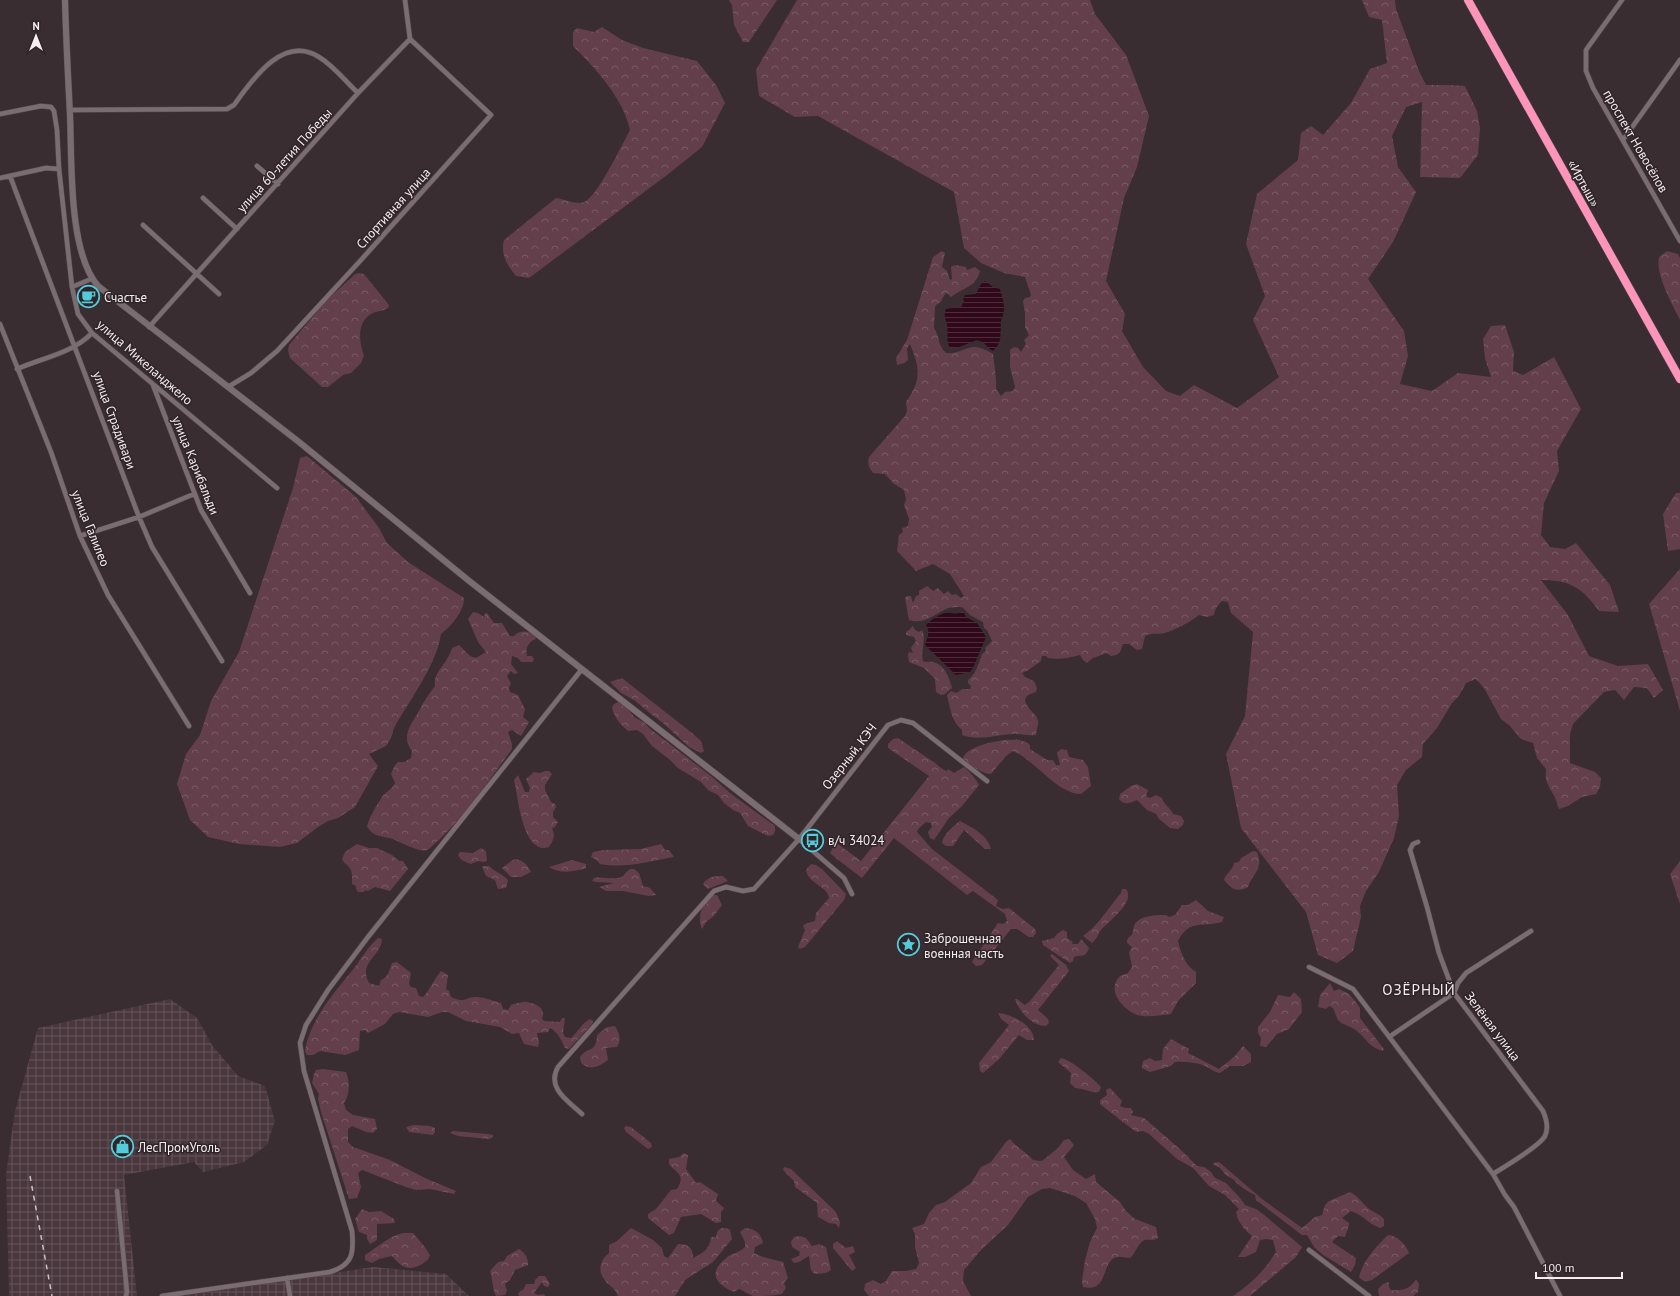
<svg xmlns="http://www.w3.org/2000/svg" width="1680" height="1296" viewBox="0 0 1680 1296" font-family="'PT Sans',sans-serif">
	<style>
		.industrial { fill: url(#industrial-grid) }
		.forest { fill: url(#forest-crowns) }
		.water { fill: url(#water-rules) }
		.lines { fill: none; stroke-linecap: round; stroke-linejoin: round }
		.street-casing { stroke: #534a4c; stroke-width: 5.5 }
		.secondary-casing { stroke: #534a4c; stroke-width: 7 }
		.highway-casing { stroke: #534a4c; stroke-width: 9 }
		.street { stroke: #7a6c70; stroke-width: 4.5 }
		.secondary { stroke: #7a6c70; stroke-width: 6 }
		.highway { stroke: #fd94b9; stroke-width: 8 }
		.rail { stroke: #ccc3c5; stroke-width: 1.5; stroke-dasharray: 5 5; stroke-linecap: butt }
		.labels { text-anchor: middle; stroke-width: 3; stroke-linejoin: round; paint-order: stroke }
		.street-label { font-size: 13px; fill: #f5edef; stroke: #2f2427 }
		.poi-label { font-size: 13px; fill: #f5edef; stroke: #2f2427; text-anchor: start }
		.quarter-label { font-size: 15px; letter-spacing: 1px; fill: #f5edef; stroke: #2f2427 }
	</style>
	<defs>
		<pattern id="industrial-grid" width="8" height="8" patternUnits="userSpaceOnUse"><rect width="8" height="8" fill="#49373d"/><path d="M0 4h8M4 0v8" fill="none" stroke="#645459"/></pattern>
		<pattern id="forest-crowns" width="20" height="18" patternUnits="userSpaceOnUse"><rect width="20" height="18" fill="#623f4b"/><path d="M2 6a3 3 0 1 1 6 0M12 15a3 3 0 1 1 6 0" fill="none" stroke="#795b65"/></pattern>
		<pattern id="water-rules" width="6" height="5" patternUnits="userSpaceOnUse"><rect width="6" height="5" fill="#2f0819"/><path d="M0 2.5h6" fill="none" stroke="#4e2c3b"/></pattern>
	</defs>
	<rect width="100%" height="100%" fill="#392d31"/>
	<path class="industrial" d="M170,999L197,1018L212,1045L238,1076L265,1086L275,1121L267,1145L244,1162L203,1172L194,1162L124,1175L137,1296H9L6,1174L15,1111L38,1028Z
		M373,1267L446,1274L469,1296H183Z"/>
	<path class="forest" d="M729,0H777L749,42H743L734,25L732,5Z
		M797,0H1090L1095,14L1126,55L1149,116L1137,167L1124,198L1106,281L1125,314L1122,331L1143,367L1166,391L1180,396L1194,385L1237,408L1279,377L1253,320L1265,296L1246,244L1257,194L1298,160L1301,133L1311,126L1323,135L1351,103L1370,69L1387,63L1382,20L1369,17L1362,0H1395L1396,9L1419,71L1426,85H1449L1465,86L1477,111L1480,128L1478,155L1460,178L1420,177L1422,102L1406,107L1392,136L1398,167L1416,192L1393,242L1368,279L1404,331L1408,356L1400,384L1432,391L1458,373L1491,377L1485,358L1483,339L1491,326L1505,325L1514,352L1513,371L1523,375L1554,357L1581,409L1557,451L1559,471L1544,503L1541,535L1550,547L1565,549L1576,543L1610,585L1619,612L1599,611C1582,588 1571,580 1541,580L1568,615L1589,656L1618,666L1648,664L1663,690L1654,698L1647,688L1634,687L1624,700L1615,690L1604,692L1573,724L1570,734V763L1595,772L1601,778L1600,787L1596,794L1582,797L1568,806L1559,809C1557,804 1556,798 1553,794C1547,783 1545,782 1546,769L1537,758L1533,743L1521,739L1509,725L1501,719L1484,688L1476,679L1466,683L1459,696L1452,703L1437,728L1423,744L1422,757L1406,770L1397,785L1399,816L1394,838L1379,872L1366,891L1360,906L1361,917L1353,951L1337,963L1318,955L1306,912L1241,828L1226,754L1245,716L1253,632L1231,613L1228,602L1222,601C1217,606 1215,609 1214,615L1207,617L1199,615C1190,622 1176,630 1164,633C1156,635 1153,632 1145,636L1142,649L1137,650L1129,644H1123C1120,652 1121,655 1111,656L1107,653L1093,658L1087,663L1083,660L1080,655C1069,658 1059,660 1048,658L1046,656H1042L1041,661L1027,671L1022,673L1025,677L1034,681L1037,688L1036,692C1033,693 1029,694 1027,696C1020,704 1036,713 1038,720C1039,725 1036,730 1036,735C1028,736 1021,734 1013,734C996,735 978,741 962,735V730C951,721 950,707 947,695L951,691L956,693L963,689H970L971,686L968,683V680C976,674 979,663 982,654L986,651L985,648L992,641L987,630L984,628L983,622L970,615L962,607C958,607 950,607 946,609C933,615 924,625 909,620L905,598L907,596H911L913,603L916,596L919,595V591L927,586L933,591L938,588L944,594L948,591L952,595L956,594L961,598L964,596L950,574L933,564L916,571L897,551L899,535L903,532L902,528L908,526L909,519L904,505L906,500L904,490L894,484L885,474L873,473C869,468 867,464 869,457L905,416L907,411L906,402C922,379 920,369 910,344L907,348L908,360L904,363L897,365L896,358L907,340L933,257L942,251L945,253L942,267L947,271L950,280L952,279L951,267L955,265L966,267L967,270L975,267L980,271C977,286 963,288 951,297L947,293L945,294L940,303L937,304L935,307L934,328C940,336 937,345 946,353C957,355 965,347 975,347C980,347 989,351 993,354C994,360 997,384 996,389L1001,396L1005,392L1013,391L1015,387L1010,367V350L1014,347L1018,348L1021,352L1026,344L1024,340L1029,335L1025,327V313L1023,301L1025,298L1030,297L1031,295L1025,277L1004,273L981,263L964,248L954,192L818,116L795,117L759,96L756,70Z
		M602,27L622,40L643,48L697,61L716,85L725,103L702,147L667,175L529,278L516,276C507,265 500,254 504,240L556,198C565,199 575,205 584,202C596,199 623,143 630,130C623,98 596,69 573,46V32L577,28L594,32Z
		M1667,251L1678,254L1680,258V320C1672,304 1655,274 1659,257Z
		M358,273L364,274L389,305L388,308C383,311 378,311 373,313C356,321 359,342 364,356L361,363L351,373L343,375L328,387H322L290,358L288,351L289,345L325,302L354,275Z
		M307,456L356,497L379,528L387,543L408,562L464,598C464,612 451,626 441,634C437,664 409,701 394,728L391,738L386,746L369,754L378,766L355,807L338,818L328,821L318,827L297,843L280,847L239,844L208,837L190,820L177,784L186,754L200,735L211,701L239,652L293,488L300,458Z
		M1676,493H1680V549L1668,551L1663,514Z
		M1680,569V711L1649,604Z
		M473,612L478,613L484,617L485,613H487L494,623H502L510,636H514C520,630 526,631 534,634L536,639C529,641 525,648 527,656H532L534,659L532,662H521L518,658L512,656L511,664L518,673L514,674L511,671L507,676L511,683L509,688L510,692L518,695L525,709L523,717L529,722L521,736L512,730L508,732L512,744V749C489,780 467,813 439,840C436,842 431,848 427,850C420,853 400,842 393,839C383,836 372,837 367,826C370,816 376,806 382,797C386,791 391,791 395,783L391,774L395,765L398,762H404L411,758L412,751C400,735 412,724 419,711C423,702 429,694 435,686C433,674 443,667 448,657C450,654 451,651 452,648L459,645L470,656L476,658L486,652L478,642L468,619Z
		M913,626L915,630L919,632L922,630C927,639 920,651 923,661C927,663 929,661 933,662C945,665 949,677 952,688L945,694L941,695L936,692L935,679L924,668L909,662L908,655L909,652L913,653L911,648L916,641L914,637L906,635V632L909,630Z
		M622,678L692,733L701,741L704,751L701,753L689,747L663,723L651,714L634,700L621,693L610,682Z
		M618,702L626,706L634,717L645,723L649,728L711,776L730,793L775,826V831L773,835L768,836L748,826L740,813L733,810L724,803L718,795L708,790L701,782L678,768L669,759L652,746L643,734L637,730L628,731C621,725 613,716 612,707L614,704Z
		M898,738C910,746 921,754 934,762C938,765 941,769 947,771L948,769L954,773L964,767C968,770 977,780 979,785L962,806L949,818L934,840L930,838L928,832L932,827L931,823L926,822L919,828L917,832L932,849L998,900L996,906L1003,909L1009,908L1035,929L1036,933L1033,937H1029L1017,929H1011L982,965L976,966L972,962L998,923L1003,924L1007,921L1005,914L973,891L967,895L894,838L862,878L837,859L830,853L834,846L838,844L861,861L929,776L888,748V744L893,739Z
		M1016,739L1026,742L1030,745V749L1047,760H1053L1056,765H1060L1057,753L1061,749L1067,750L1069,757L1083,760L1088,767L1091,786L1081,794C1057,794 1035,760 1013,751L1006,756L991,774C983,774 969,765 963,759C964,746 1004,738 1015,740Z
		M545,771H549L552,774L545,785V790L551,802L555,804L556,807L553,812V817L558,822L555,827L552,828C556,837 553,840 549,847C545,848 541,849 537,846C521,836 518,797 514,780L518,775L525,792H529L530,788L526,779L534,772L540,773Z
		M1137,784L1148,790L1146,797L1150,798L1156,795L1162,798C1164,805 1170,807 1173,814L1181,816L1184,821L1183,825L1178,829L1170,828L1159,819L1156,814L1147,810L1137,800C1130,803 1124,806 1119,799L1120,794L1131,786Z
		M960,821C971,827 988,835 991,849H985L964,830L953,846H946L942,843C943,835 953,826 960,821Z
		M357,844L369,848H377L392,855L399,861H403L408,869L390,891L375,887L368,891L366,890L363,892H358L356,889V886L352,884C352,878 353,872 349,867C346,863 344,864 342,859L345,852Z
		M661,844L665,850H669L674,857C650,861 625,869 600,864L597,860L591,857L593,852L604,850L641,849Z
		M481,848L486,851L487,861L483,862L478,861L471,864C465,862 460,860 458,855L460,852L473,853Z
		M1253,851L1257,852C1264,870 1253,872 1248,887C1236,893 1232,889 1224,880C1226,873 1233,870 1234,863L1239,862L1241,858Z
		M514,859C523,860 527,864 531,872L521,877H511L502,868Z
		M572,860L586,864V868C574,872 560,874 549,867Z
		M1680,861V904L1670,874Z
		M811,864L816,865L823,870L846,894L844,900L805,947L800,949L798,947L805,930L803,926L805,924L815,921L816,913L829,898C828,886 808,884 806,870Z
		M482,866H489C495,872 503,874 508,880L506,888L498,889L495,880L486,876Z
		M630,869H634L639,873L643,886L650,888L656,895L649,896L623,891H606L599,887L614,883L596,882L592,881L594,878C603,876 616,881 623,876C625,874 627,871 630,869Z
		M723,876L728,881L708,889L703,884C708,876 715,876 723,876Z
		M1122,889H1126C1136,902 1109,921 1101,930C1098,934 1097,939 1092,943L1083,936C1098,926 1109,907 1121,893Z
		M714,895H717L722,905L714,916L706,922L702,929C696,917 703,901 714,895Z
		M1196,900L1208,911L1224,917L1222,922C1202,928 1190,918 1178,941C1181,953 1185,965 1196,972V983L1178,1001L1171,1014C1160,1015 1147,1018 1137,1015C1125,1010 1112,997 1115,984C1116,981 1118,978 1120,976L1128,973L1132,967L1129,952L1132,947L1127,943L1128,938L1132,935C1133,932 1133,929 1134,926C1138,915 1156,915 1166,915L1169,917L1175,915L1182,905H1188Z
		M1063,930L1067,932V938L1073,942L1072,944H1078L1081,939L1089,948C1085,959 1081,954 1074,957L1073,961L1070,963L1043,945L1042,941L1054,938L1057,934Z
		M378,938L382,939C381,957 358,962 369,983L379,986L381,980C389,976 389,971 392,963L397,962L411,973L409,984L411,987L416,988L419,996L423,997C430,990 434,979 441,971L448,975L446,989L449,991L451,997C467,1004 464,997 476,997C484,997 493,1001 501,1003L503,1009L508,1010L511,1005C516,1004 522,1001 527,1002C537,1004 546,1008 542,1019L544,1021L560,1022L562,1018H565L563,1033L565,1037L571,1038C578,1032 581,1024 590,1019L593,1021L592,1024L569,1049L565,1048C562,1041 557,1031 550,1028L548,1032L537,1033L539,1043L538,1047L524,1044L519,1033L512,1034L500,1027L466,1021L448,1012H442L428,1017L399,1012L393,1014L385,1024L368,1033L365,1030L360,1031L359,1050L345,1055L320,1051L313,1055H307L305,1051C310,1019 335,992 355,967C362,957 369,946 378,938Z
		M1052,954L1066,965L1069,971L1038,1010L1048,1019L1049,1023L1046,1026C1032,1026 1019,1012 1015,999H1017L1025,1005L1030,1001L1059,965L1050,956Z
		M1330,983L1334,991L1339,989L1349,994L1355,1001L1360,1008V1018L1384,1049L1383,1051C1367,1046 1368,1040 1357,1031C1351,1026 1342,1025 1338,1020C1336,1017 1335,1012 1333,1008L1329,1006L1326,1009L1318,1007L1320,995Z
		M1294,992L1301,999L1302,1012L1289,1029L1277,1034L1266,1047L1260,1046L1261,1038L1258,1033V1027L1270,1012L1278,995L1290,997Z
		M998,1013C1011,1014 1034,1025 1034,1040H1027L1019,1035L999,1059L983,1073L980,1071L979,1063L1009,1025L1001,1019Z
		M615,1026C619,1033 622,1039 617,1047L606,1048L608,1060C598,1067 591,1071 581,1063L580,1057C589,1045 596,1054 597,1035L607,1027Z
		M1171,1039L1189,1049L1188,1053L1219,1069L1234,1057L1243,1046L1251,1054V1062L1243,1066H1230L1220,1073C1213,1072 1210,1068 1203,1065C1199,1063 1179,1061 1175,1062L1171,1066L1150,1072L1142,1068L1143,1061L1150,1058L1155,1061L1162,1060L1163,1049Z
		M1061,1058C1070,1059 1095,1080 1101,1087L1099,1092C1090,1093 1083,1088 1075,1088L1070,1083L1071,1073L1058,1062Z
		M323,1069L346,1072C350,1082 350,1094 344,1103L346,1110L353,1115L375,1119L377,1129L373,1133L366,1132L352,1126L348,1129V1142L353,1147L390,1160L427,1179L456,1191L454,1194L430,1189L416,1190L406,1187L362,1170L358,1173L361,1187L357,1198L349,1199L321,1112L318,1099L319,1094L312,1083L314,1074L316,1070Z
		M1110,1088L1122,1101L1120,1106L1125,1108H1131L1133,1112L1131,1115L1144,1118L1181,1150L1197,1166L1204,1167L1211,1172L1215,1178L1226,1183L1240,1198L1245,1205L1256,1209L1263,1214L1302,1247L1296,1257L1250,1296H1233C1251,1284 1265,1270 1276,1252L1273,1240L1266,1239L1260,1240L1256,1252L1245,1257H1238L1252,1236C1244,1229 1238,1223 1236,1212L1239,1209L1225,1195L1209,1186L1193,1168L1177,1159L1149,1134L1143,1131C1141,1131 1139,1132 1137,1132C1134,1131 1105,1108 1100,1104V1100L1107,1095L1106,1090Z
		M414,1125L430,1126L435,1128V1132L433,1135L409,1132L406,1127Z
		M626,1126L631,1127L651,1143L652,1147L648,1149L626,1132L624,1128Z
		M453,1131L488,1134L493,1135V1137L489,1139L458,1136L450,1133Z
		M1010,1139C1017,1148 1026,1152 1033,1160L1042,1161L1058,1148L1064,1140L1069,1139L1074,1145L1064,1157L1073,1170L1086,1179L1095,1174L1096,1182L1120,1202L1126,1211L1135,1219L1156,1227L1158,1238C1153,1241 1150,1239 1145,1240C1139,1241 1135,1254 1130,1258C1126,1258 1121,1256 1117,1257C1100,1261 1110,1293 1083,1287L1082,1281L1085,1260L1090,1242L1097,1228L1095,1219L1086,1203L1075,1196L1050,1188L1042,1189L1028,1197L1008,1225L982,1249L964,1270L963,1281L971,1296H869L864,1290L865,1284L873,1280L881,1284L886,1281L892,1271H906L916,1269L919,1263L915,1247V1234L912,1228L924,1224L929,1213L936,1205L945,1202L971,1183L981,1167L991,1162L1006,1142Z
		M684,1153L688,1155L686,1169L696,1183L700,1182L718,1194L716,1201L724,1208L721,1212V1222L716,1223L701,1214L681,1217L674,1233L669,1235L648,1218V1214L656,1209L671,1190L677,1189C686,1174 677,1174 669,1164V1159L679,1157Z
		M1219,1162L1262,1199L1302,1228L1315,1217L1322,1215L1325,1205L1329,1201L1350,1192C1358,1196 1361,1202 1368,1208C1373,1212 1380,1214 1384,1219V1226L1380,1228C1369,1224 1363,1215 1351,1211L1342,1218L1349,1223V1225L1345,1237L1338,1236L1332,1242L1356,1258L1355,1265L1351,1272L1323,1255L1314,1247L1307,1235H1302L1256,1200L1255,1195C1247,1191 1240,1187 1234,1180C1232,1178 1228,1177 1226,1175C1221,1170 1221,1167 1214,1165L1213,1163Z
		M784,1167L791,1169L836,1212L840,1222L839,1228L836,1224L829,1223L818,1217L817,1203L795,1187L794,1181L783,1170Z
		M362,1209L369,1212L381,1211L394,1219L395,1223L377,1224V1240L370,1244L367,1239V1235L359,1232L355,1219Z
		M631,1228L653,1240L662,1248L664,1256L668,1258L678,1244C689,1244 693,1248 693,1258C703,1253 710,1249 711,1237H716L717,1232L721,1228H726L730,1230L732,1239L713,1262L685,1280L675,1296H618C614,1286 608,1286 604,1279C597,1270 601,1259 609,1253V1245L617,1241Z
		M745,1228C755,1229 761,1233 763,1243L755,1247L754,1253L763,1257L783,1262L788,1278L784,1283L786,1288L782,1294C774,1296 762,1296 753,1296C750,1295 744,1291 739,1289L734,1292C715,1284 708,1273 726,1258C732,1253 739,1253 745,1247V1242L740,1232Z
		M403,1233H413L424,1246L430,1255C429,1260 426,1261 422,1264C409,1272 401,1267 392,1256L379,1259L372,1263L365,1260V1255C378,1247 389,1236 403,1233Z
		M1388,1235C1397,1235 1406,1245 1409,1253L1372,1280C1366,1282 1363,1282 1359,1277C1363,1260 1376,1247 1388,1235Z
		M800,1236L806,1238L812,1246L819,1244L826,1247L831,1270L826,1273L815,1274C808,1269 811,1263 809,1256L799,1262L794,1263L791,1259L799,1256L800,1252L792,1247L791,1242L794,1237Z
		M837,1241L846,1248L853,1246L855,1252L849,1255L856,1268L852,1271L833,1248V1244Z
		M519,1249C525,1253 528,1257 528,1265L515,1270L510,1280L505,1284L507,1291L505,1295L496,1296C492,1288 493,1280 490,1271L498,1262L504,1261L507,1256Z
		M539,1276H545L550,1284L548,1287L544,1286L542,1282L534,1293L538,1295L544,1294L545,1296H520L518,1295L520,1291L523,1290L526,1284H534L535,1280Z
		M1416,1279L1419,1284L1418,1292L1413,1296H1379L1378,1289L1383,1284L1389,1282V1287L1391,1290C1402,1291 1411,1289 1416,1279Z"/>
	<path class="water" d="M985,281L993,287L1000,289C1002,297 1006,306 1003,315C1002,320 1002,315 1001,321C1000,333 1003,342 993,351C985,347 988,343 977,340L957,348H950C945,338 949,334 947,325C946,319 943,315 946,309L961,307L964,301L963,298L965,295L976,294L981,284Z
		M961,612L964,613L966,617L977,623L986,637L973,668L970,672L956,675L925,645C927,638 931,632 926,625C930,620 942,612 948,613C954,613 956,615 961,612Z"/>
	<g class="lines">
		<defs>
			<path id="street" d="M1622,0L1586,50V71L1593,88L1680,241
				M70,110L227,109L234,105C252,80 283,34 319,57C334,66 346,82 358,93
				M0,114L41,106L51,107L54,111L57,130L59,169L72,287L78,314L92,333L277,488
				M1623,140L1680,60
				M257,166L278,184
				M10,176L139,517L152,547L222,661
				M0,178L46,168L59,169
				M203,198L237,229
				M143,225L219,294
				M72,287L91,279
				M0,324L51,452L80,536L108,595L189,726
				M149,327L358,93L410,39L405,0
				M17,369C42,358 73,353 92,333
				M153,385L201,510L250,593
				M228,387L251,373L277,351L361,260L491,115L410,39
				M80,536L139,517L194,494
				M799,839L844,878L852,894
				M1418,842L1413,844L1410,850L1427,907L1439,953L1454,993L1543,1111C1546,1118 1549,1128 1545,1136C1540,1146 1504,1167 1493,1174
				M1309,967L1353,989L1493,1174L1505,1195L1514,1207L1560,1296
				M1389,1037L1454,993L1458,983L1466,973L1531,931
				M582,1114C568,1101 546,1088 558,1067L714,891L726,887L743,891L754,889L799,839L888,725L901,720L913,723L987,781
				M117,1191L127,1292L126,1296
				M1309,1250L1369,1296
				M287,1278L290,1296
				M162,1296L330,1272C353,1265 354,1253 352,1231L304,1071L300,1043L306,1025L328,990L368,937L582,669"/>
			<path id="secondary" d="M65,0C66,38 68,77 70,115C72,160 68,252 98,286L299,442L468,580L799,839"/>
			<path id="highway" d="M1468,0L1680,379"/>
		</defs>
		<use href="#street" class="street-casing"/>
		<use href="#secondary" class="secondary-casing"/>
		<use href="#highway" class="highway-casing"/>
		<use href="#street" class="street"/>
		<use href="#secondary" class="secondary"/>
		<use href="#highway" class="highway"/>
		<path class="rail" d="M30,1176L52,1296"/>
	</g>
	<defs>
		<symbol id="cafe-ring" viewBox="-11 -11 22 22"><circle r="9.5" fill="#2f2427" stroke="#53cbdb" stroke-width="1.5"/><path d="M-5.5-4.5H6V0H3Q3 3.5 0 3.5H-2.5Q-5.5 3.5-5.5 0ZM3-3.2v2h1.7v-2ZM-6 4.5H4V6H-6Z" fill="#53cbdb"/></symbol>
		<symbol id="bus-ring" viewBox="-11 -11 22 22"><circle r="9.5" fill="#2f2427" stroke="#53cbdb" stroke-width="1.5"/><path d="M-5-6H5V4H4V6H2V4H-2V6H-4V4H-5ZM-3.5-4V0h7V-4ZM-3.5 1.2v1.5H-2V1.2ZM2 1.2v1.5H3.5V1.2Z" fill="#53cbdb"/></symbol>
		<symbol id="sight-ring" viewBox="-11 -11 22 22"><circle r="9.5" fill="#2f2427" stroke="#53cbdb" stroke-width="1.5"/><path d="M0-6L1.8-2.2L6-1.7L2.9 1.2L3.7 5.4L0 3.3L-3.7 5.4L-2.9 1.2L-6-1.7L-1.8-2.2Z" fill="#53cbdb"/></symbol>
		<symbol id="shop-ring" viewBox="-11 -11 22 22"><circle r="9.5" fill="#2f2427" stroke="#53cbdb" stroke-width="1.5"/><path d="M-5-2.5h2.3a2.7 3.5 0 0 1 5.4 0H5L5.5 6h-11ZM-1.5-2.5h3a1.5 2.3 0 0 0-3 0Z" fill="#53cbdb"/></symbol>
	</defs>
	<g fill-rule="evenodd">
		<use href="#cafe-ring" x="76" y="284" width="25" height="25"/>
		<use href="#bus-ring" x="800" y="828" width="25" height="25"/>
		<use href="#sight-ring" x="896" y="932" width="25" height="25"/>
		<use href="#shop-ring" x="110" y="1134" width="25" height="25"/>
	</g>
	<g class="labels">
		<g class="street-label">
			<text transform="translate(1636 141) rotate(60)" y="5">проспект Новосёлов</text>
			<text transform="translate(284 160) rotate(-48)" y="5">улица 60-летия Победы</text>
			<text transform="translate(1584 183) rotate(61)" y="5">«Иртыш»</text>
			<text transform="translate(393 208) rotate(-48)" y="5">Спортивная улица</text>
			<text transform="translate(145 362) rotate(41)" y="5">улица Микеланджело</text>
			<text transform="translate(115 420) rotate(70)" y="5">улица Страдивари</text>
			<text transform="translate(196 465) rotate(68)" y="5">улица Карибальди</text>
			<text transform="translate(91 528) rotate(68)" y="5">улица Галилео</text>
			<text transform="translate(849 756) rotate(-52)" y="5">Озерный, КЭЧ</text>
			<text transform="translate(1493 1026) rotate(53)" y="5">Зелёная улица</text>
		</g>
		<g class="poi-label">
			<text x="104" y="302">Счастье</text>
			<text x="828" y="845">в/ч 34024</text>
			<text x="924" y="943">Заброшенная<tspan x="924" dy="15">военная часть</tspan></text>
			<text x="138" y="1152">ЛесПромУголь</text>
		</g>
		<g class="quarter-label">
			<text x="1419" y="995">ОЗЁРНЫЙ</text>
		</g>
	</g>
	<g transform="translate(36 36)" stroke="#2f2427" stroke-width="3" paint-order="stroke">
	<path d="M0-3L7 15L0 10L-7 15Z" fill="#f5edef"/>
	<text y="-6" font-size="11" font-weight="bold" text-anchor="middle" fill="#f5edef">N</text>
	</g>
	<path d="M1536 1272v6h86v-6" fill="none" stroke="#f5edef" stroke-width="2"/>
	<text x="1542" y="1272" font-size="12" fill="#f5edef" stroke="#2f2427" stroke-width="3" paint-order="stroke">100 m</text>
</svg>
